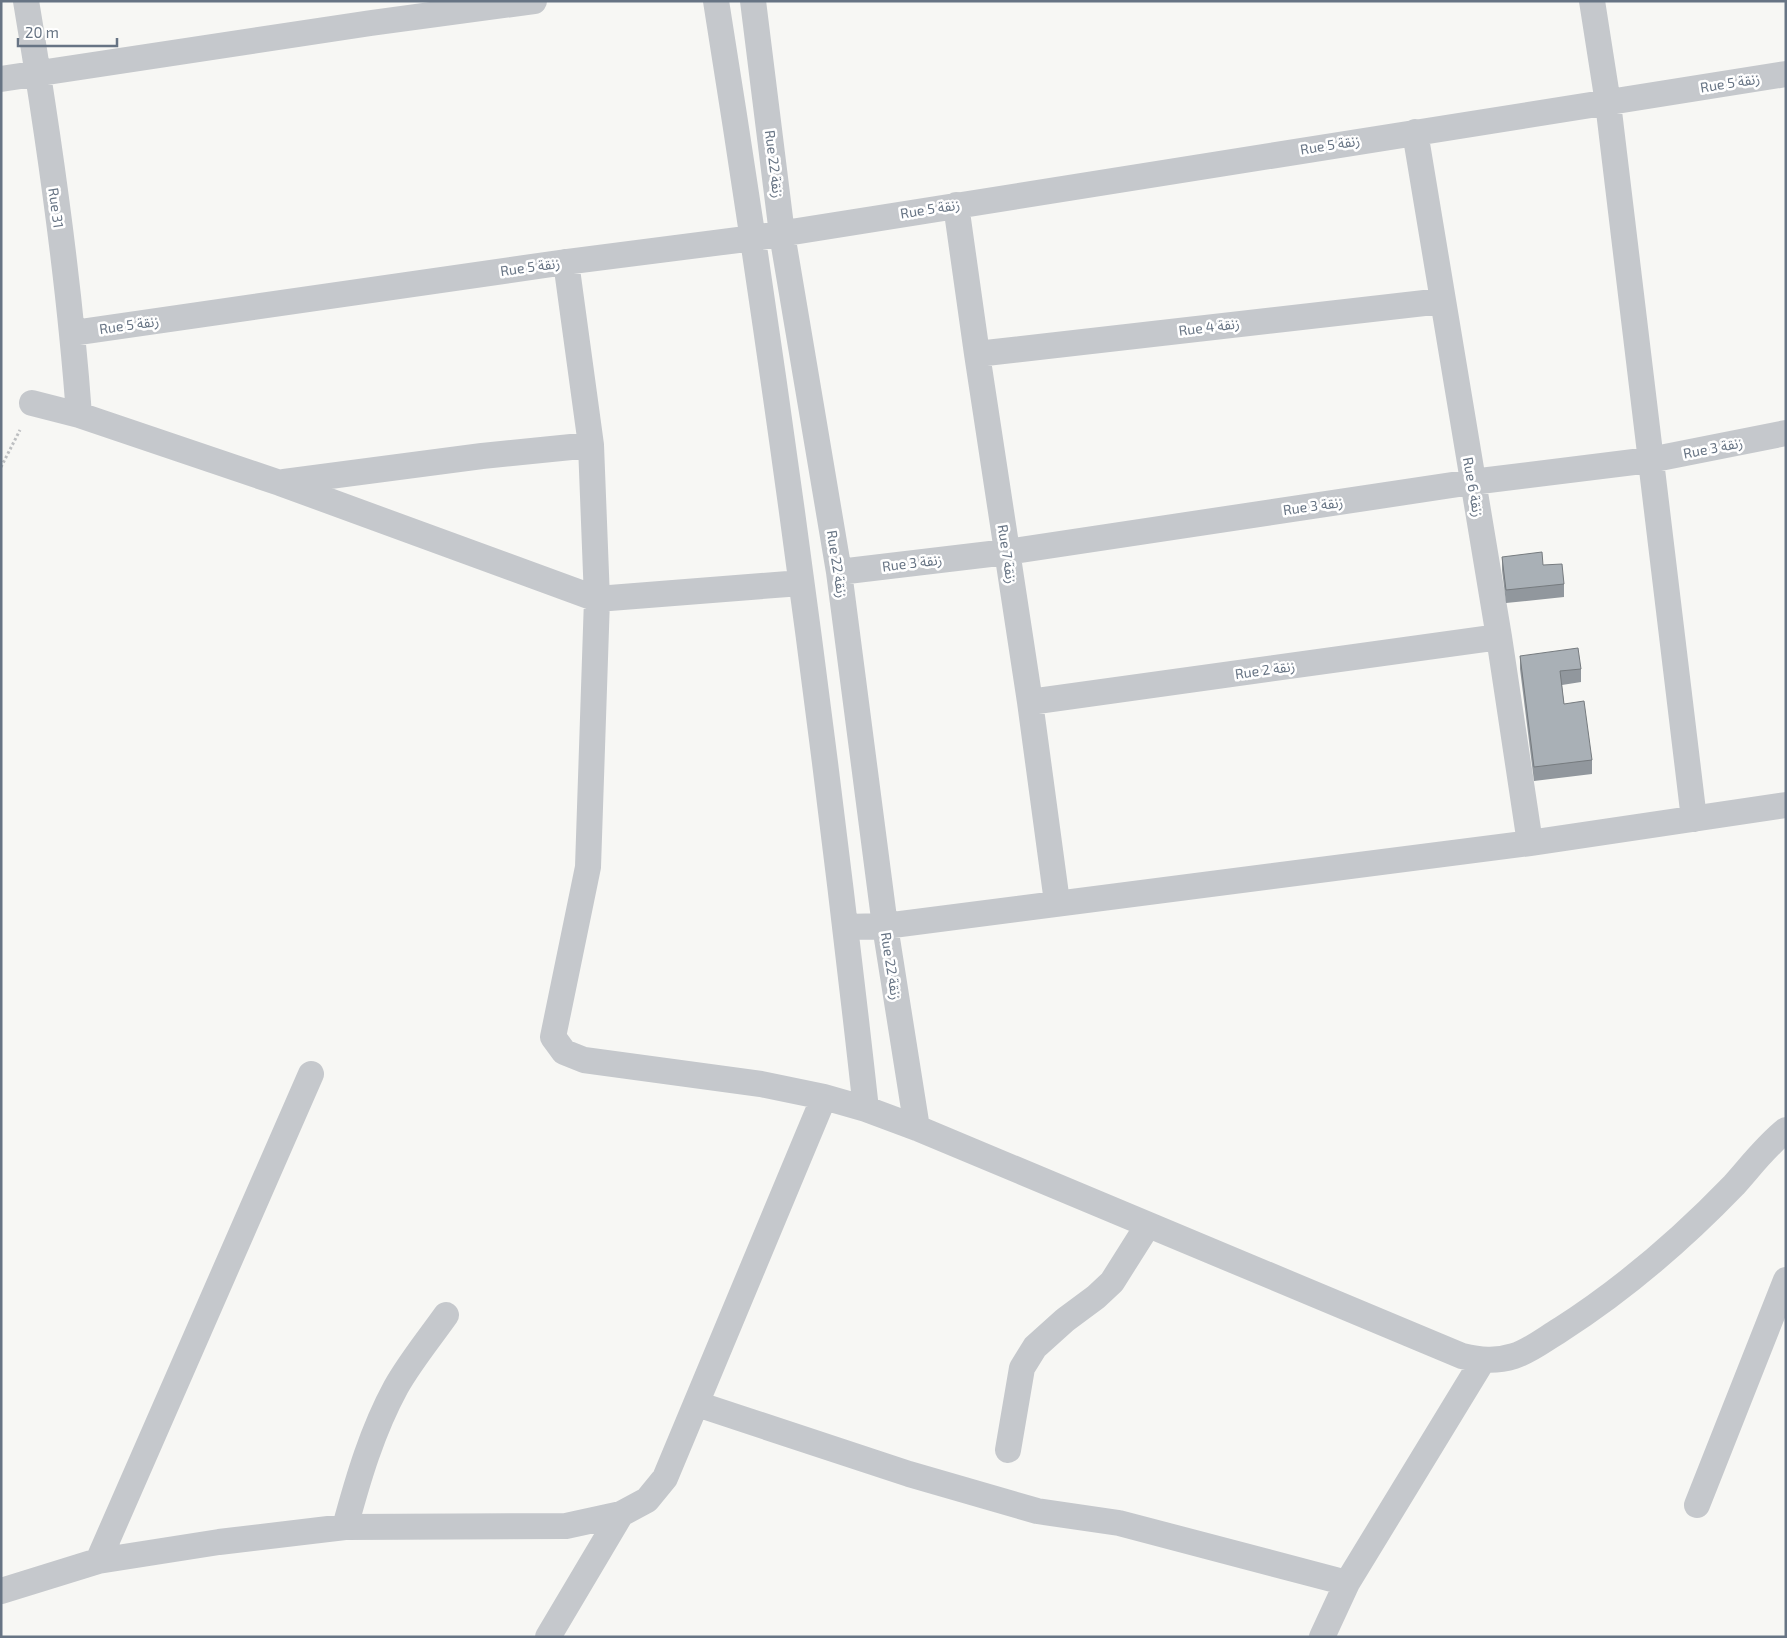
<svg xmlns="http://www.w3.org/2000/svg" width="1787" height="1638" viewBox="0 0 1787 1638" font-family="'Exo 2','Noto Sans Arabic',sans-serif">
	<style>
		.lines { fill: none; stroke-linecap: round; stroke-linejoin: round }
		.path { stroke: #bdbfc1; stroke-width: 3; stroke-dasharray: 2.5 2.5; stroke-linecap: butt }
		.minor { stroke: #c5c8cc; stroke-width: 26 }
		.wall { fill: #91979d }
		.building { fill: #a9b0b6; stroke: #767b7f }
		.labels { text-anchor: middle; stroke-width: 5; stroke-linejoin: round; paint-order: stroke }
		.street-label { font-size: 14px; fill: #677484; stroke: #fff }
	</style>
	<rect width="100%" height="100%" fill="#f7f7f4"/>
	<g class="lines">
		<path class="path" d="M1,467L20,430"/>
		<path class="minor" d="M26,1C49,138 69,276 79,415
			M716,1C775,369 825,739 866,1109
			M753,1L782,234L839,572L885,926L917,1128
			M1592,1L1608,103L1694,819
			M1,79L371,23L534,1
			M1415,132L1499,637L1530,843
			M956,205L977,354L1030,702L1057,902
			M566,262L591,445L597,599L588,867L553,1037L564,1052L584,1060L761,1084L824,1097L866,1109L917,1128L1462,1356C1480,1360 1495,1362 1514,1356C1530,1351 1545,1339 1560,1330C1624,1289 1681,1240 1734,1185C1751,1166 1766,1146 1786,1130
			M73,333L566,262L754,238L1786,74
			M977,354L1442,301
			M32,403L79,415L280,483L597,599L801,583
			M284,482L482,456L591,445
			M839,572L1007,552L1472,482L1650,460L1786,433
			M1030,702L1499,637
			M846,927L885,926L1530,843L1786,805
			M697,1404L909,1474L1037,1511L1119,1523L1347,1583
			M1008,1450L1022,1368L1035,1347L1065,1320L1096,1297L1112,1282L1148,1225
			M1697,1505L1786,1280
			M345,1527C358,1479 372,1431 396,1387C410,1362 429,1339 446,1315
			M98,1561L311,1074
			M1,1591L98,1561L219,1542L345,1527L566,1526L621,1514L647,1500L665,1478L824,1097
			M548,1637L621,1514
			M1322,1637L1347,1583L1483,1360"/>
	</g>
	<path class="wall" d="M1502,557L1543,565L1564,584V597L1506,603L1502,570Z
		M1520,656L1581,669V682L1562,685L1564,704L1592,760V774L1534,781L1520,669Z"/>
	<path class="building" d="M1542,552L1543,565L1562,564L1564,584L1506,590L1502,557Z
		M1578,648L1581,669L1560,671L1564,704L1584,701L1592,760L1534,767L1520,656Z"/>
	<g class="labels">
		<g class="street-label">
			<text transform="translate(1730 83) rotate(-9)" y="5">Rue 5 زنقة</text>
			<text transform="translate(1330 145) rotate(-9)" y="5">Rue 5 زنقة</text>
			<text transform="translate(774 164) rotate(83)" y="5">Rue 22 زنقة</text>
			<text transform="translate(56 208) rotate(82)" y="5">Rue 31</text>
			<text transform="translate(930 209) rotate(-9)" y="5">Rue 5 زنقة</text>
			<text transform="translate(530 267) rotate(-8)" y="5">Rue 5 زنقة</text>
			<text transform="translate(129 325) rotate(-8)" y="5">Rue 5 زنقة</text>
			<text transform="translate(1209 327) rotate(-7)" y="5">Rue 4 زنقة</text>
			<text transform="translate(1713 448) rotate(-11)" y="5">Rue 3 زنقة</text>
			<text transform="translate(1473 487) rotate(80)" y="5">Rue 6 زنقة</text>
			<text transform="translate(1313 506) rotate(-8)" y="5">Rue 3 زنقة</text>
			<text transform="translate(1007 554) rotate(81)" y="5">Rue 7 زنقة</text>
			<text transform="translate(912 563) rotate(-7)" y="5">Rue 3 زنقة</text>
			<text transform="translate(837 564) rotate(81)" y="5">Rue 22 زنقة</text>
			<text transform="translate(1265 670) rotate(-8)" y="5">Rue 2 زنقة</text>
			<text transform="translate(891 966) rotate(81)" y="5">Rue 22 زنقة</text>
		</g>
	</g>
	<rect width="1787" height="1638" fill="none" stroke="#677484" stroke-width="5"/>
	<path d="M18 38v8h99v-8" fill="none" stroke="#677484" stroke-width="2.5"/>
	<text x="25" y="38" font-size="15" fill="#677484" stroke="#ffffff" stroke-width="4" paint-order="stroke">20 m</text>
</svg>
